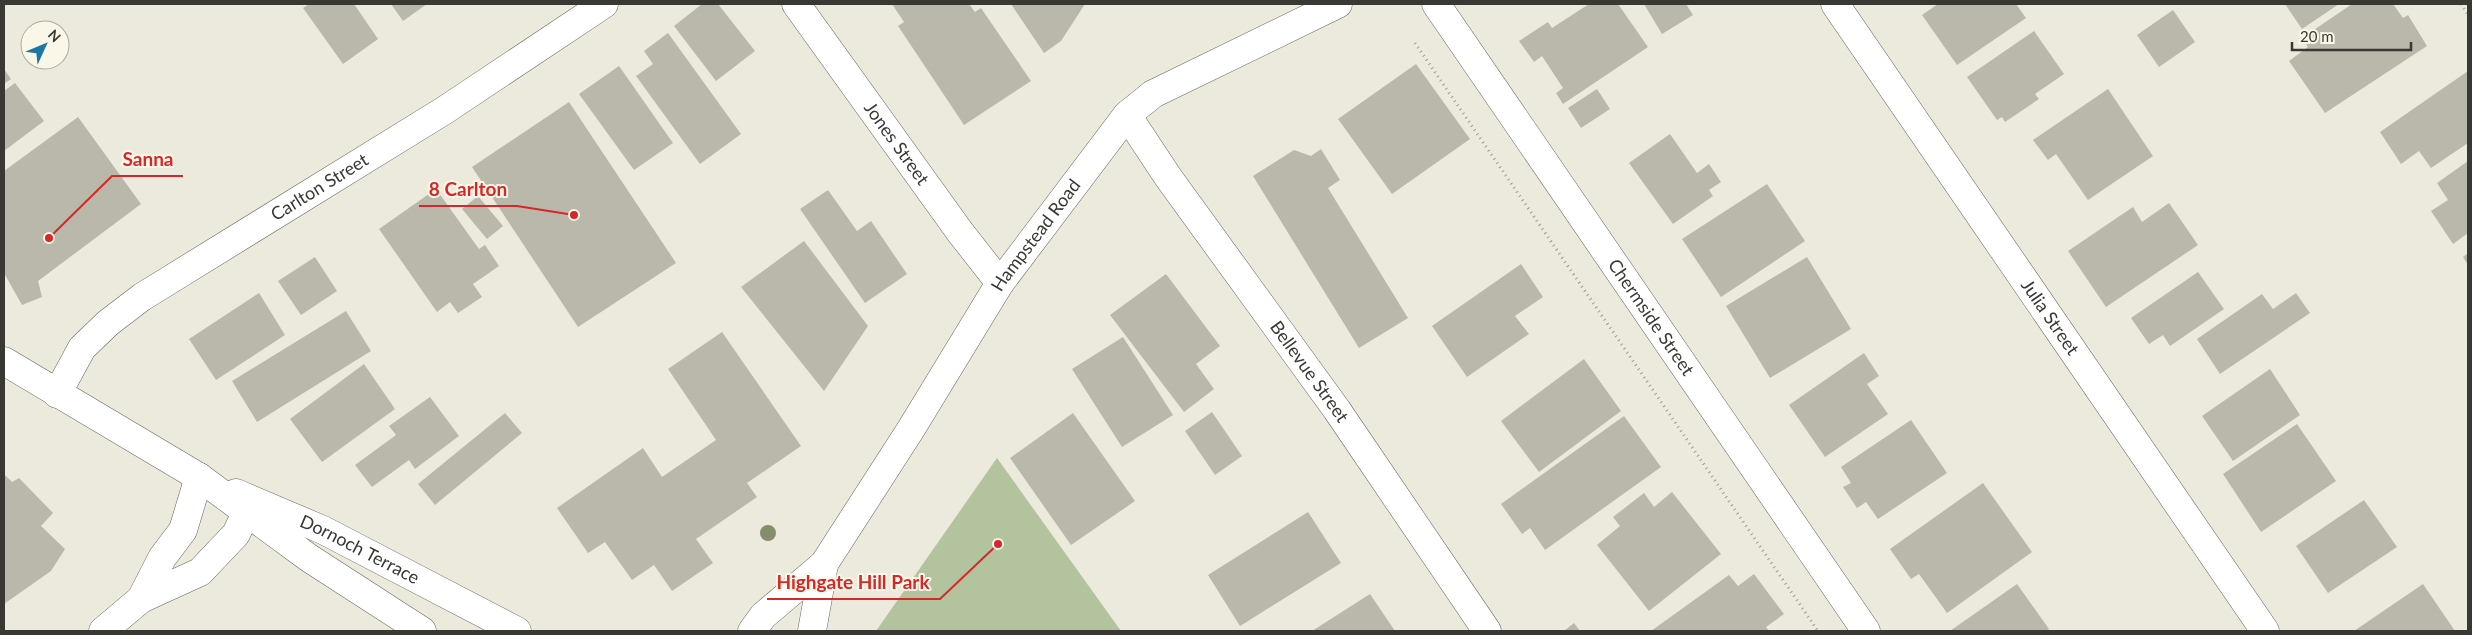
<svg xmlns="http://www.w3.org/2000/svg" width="2472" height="635" viewBox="0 0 2472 635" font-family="Lato,sans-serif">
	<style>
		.green { fill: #b2c39d }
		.building { fill: #bab8ab }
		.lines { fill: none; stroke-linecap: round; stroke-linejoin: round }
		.minor-casing { stroke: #666458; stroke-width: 29 }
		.tertiary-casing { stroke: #666458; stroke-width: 29 }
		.path { stroke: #9c9b91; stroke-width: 3; stroke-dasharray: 1 4; stroke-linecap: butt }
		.minor { stroke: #fff; stroke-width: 28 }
		.tertiary { stroke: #fff; stroke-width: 28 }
		.tree { fill: #848d6c }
		.labels { text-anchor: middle; stroke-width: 4; stroke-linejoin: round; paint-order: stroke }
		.street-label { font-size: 18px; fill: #393833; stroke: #faf7e9 }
		.leader { fill: none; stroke: #d62828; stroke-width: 2 }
		.callout-dot { fill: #d62828; stroke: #faf7e9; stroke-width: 2 }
		.callout-label { font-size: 19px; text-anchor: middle; font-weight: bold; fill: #d62828; stroke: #faf7e9; stroke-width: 4; stroke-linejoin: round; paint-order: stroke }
	</style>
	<rect width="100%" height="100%" fill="#eceadc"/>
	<path class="green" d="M997,458L1121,631H876Z"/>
	<path class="building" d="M309,4H354L378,39L343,64L303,8Z
		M391,4H427L403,21Z
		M702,4H718L755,51L716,81L674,26Z
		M892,4H969L975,12L981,8L1031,81L964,125L898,26L904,22Z
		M1011,4H1085L1061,41L1044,53Z
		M1589,4H1618L1648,47L1563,104L1556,93L1563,88L1542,56L1534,62L1519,41L1548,22L1552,28Z
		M1644,4H1686L1693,15L1662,34Z
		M1938,4H2016L2026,18L1957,65L1922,15Z
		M2285,4H2339L2302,29Z
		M2352,4H2393L2403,18L2408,15L2427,46L2325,113L2289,61L2308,47L2302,38Z
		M2173,10L2195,42L2159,67L2137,35Z
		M2034,31L2064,74L2035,94L2039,99L2005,122L2002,117L1997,120L1967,77Z
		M668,33L741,134L700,164L636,76L653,64L644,51Z
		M1416,64L1470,139L1392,194L1338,119Z
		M619,66L673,143L634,170L579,94Z
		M4,69L11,79L4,84Z
		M2468,71V143L2431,168L2419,151L2401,164L2380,132Z
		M15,83L44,121L4,151V91Z
		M1597,89L1610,109L1581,128L1568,108Z
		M2108,89L2153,156L2088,200L2056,154L2048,160L2033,140Z
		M569,102L676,263L578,327L472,167Z
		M78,117L141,204L38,281L42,297L22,305L4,273V171Z
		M1670,134L1697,173L1709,164L1721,182L1709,190L1713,196L1673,224L1629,163Z
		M1321,149L1340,180L1328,188L1408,318L1359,348L1253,176L1294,150L1311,156Z
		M2468,161V233L2453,244L2431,211L2448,200L2437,183Z
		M1767,184L1805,241L1721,297L1682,239Z
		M436,189L479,249L485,245L499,266L473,284L482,297L458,313L450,302L437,312L379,229Z
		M828,190L857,231L871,221L907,274L865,303L800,209Z
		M478,196L503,226L487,239L462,209Z
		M2169,203L2198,245L2106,307L2068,251L2133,207L2142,222Z
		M804,241L868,326L824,391L741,287Z
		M2468,253V265L2463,257Z
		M315,257L337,291L301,315L278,281Z
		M1807,257L1851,329L1770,378L1726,306Z
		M1521,264L1543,297L1515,316L1529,334L1467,377L1432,326Z
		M2198,272L2224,309L2170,346L2163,335L2149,344L2131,318Z
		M1166,274L1220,346L1196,364L1214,389L1184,412L1110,315Z
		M259,293L285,335L216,380L189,339Z
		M2296,293L2310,313L2220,374L2197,339L2262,294L2273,309Z
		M346,311L371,351L257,422L232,381Z
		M722,332L801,446L747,483L757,497L696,539L713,563L672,591L654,565L632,580L605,542L588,553L557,508L643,448L662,477L716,440L668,369Z
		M1123,337L1173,415L1122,447L1072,369Z
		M1864,353L1879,376L1867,384L1888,414L1825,457L1789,405Z
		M1584,359L1621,411L1539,472L1501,421Z
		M364,364L395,409L322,462L290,419Z
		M2270,369L2300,415L2233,461L2202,416Z
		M430,397L459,436L415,469L409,460L372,487L355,465L396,435L389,426Z
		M1212,412L1242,456L1215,475L1185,431Z
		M505,413L522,433L435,505L418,484Z
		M1073,413L1135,501L1071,545L1010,458Z
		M1624,416L1661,467L1545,550L1530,528L1522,534L1501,504Z
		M1911,420L1947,473L1878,519L1866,502L1857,508L1843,487L1851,483L1841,467Z
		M2297,424L2336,481L2261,532L2223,474Z
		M4,474L12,482L19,478L53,513L41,526L65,549L51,571L4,604Z
		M1983,483L2032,552L1947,613L1919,574L1911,579L1890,549Z
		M1672,492L1721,554L1649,611L1597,545L1620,526L1613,517L1644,493L1654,507Z
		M2364,500L2397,547L2328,593L2296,546Z
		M1308,512L1341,563L1240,626L1208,575Z
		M1754,574L1784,614L1766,627L1769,631H1651L1729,575L1738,586Z
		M2017,584L2049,629L2046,631H1950Z
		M2423,584L2455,631H2354Z
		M1370,594L1395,631H1312Z
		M1574,623L1580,631H1564Z"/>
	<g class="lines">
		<defs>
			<g id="minor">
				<path id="s1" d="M796,4L960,232L1000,283"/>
				<path id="s2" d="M1436,4L1866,631"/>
				<path id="s3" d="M1835,4L2265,631"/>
				<path id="s4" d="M1127,115L1168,177L1337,410L1487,631"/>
				<path id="s5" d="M57,394L82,348L108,323L142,297L445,110L604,4"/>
				<path d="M141,599L162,558L183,530L199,477"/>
				<path d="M103,631L141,599L200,572L236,534L246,513"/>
			</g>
			<g id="tertiary">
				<path d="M4,361L199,477L309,558L422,631"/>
				<path id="s6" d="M236,493L323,530L517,631"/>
				<path id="s7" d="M752,631L763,616L824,564L911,429L1000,283L1127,115L1153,94L1338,4"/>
				<path d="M812,631L824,564"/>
			</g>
		</defs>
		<use href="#minor" class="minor-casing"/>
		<use href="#tertiary" class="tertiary-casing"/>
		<path class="path" d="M2461,4L2468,15
			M1415,43L1818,631"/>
		<use href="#minor" class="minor"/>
		<use href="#tertiary" class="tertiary"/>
	</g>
	<circle class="tree" cx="768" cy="533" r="8"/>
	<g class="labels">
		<g class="street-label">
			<text dy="6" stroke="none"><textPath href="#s1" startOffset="172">Jones Street</textPath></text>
			<text dy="6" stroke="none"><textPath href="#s5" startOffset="340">Carlton Street</textPath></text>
			<text dy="6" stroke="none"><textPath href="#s7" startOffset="490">Hampstead Road</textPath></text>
			<text dy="6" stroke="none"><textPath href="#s2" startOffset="380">Chermside Street</textPath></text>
			<text dy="6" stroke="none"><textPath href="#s3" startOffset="380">Julia Street</textPath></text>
			<text dy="6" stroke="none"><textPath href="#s4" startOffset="315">Bellevue Street</textPath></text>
			<text dy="6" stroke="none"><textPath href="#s6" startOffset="136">Dornoch Terrace</textPath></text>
		</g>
	</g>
	<path class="leader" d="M49 238L112 176H183M574 215L517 206H419M998 544L940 599H767"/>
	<g class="callout-dot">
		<circle cx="49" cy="238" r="5"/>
		<circle cx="574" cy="215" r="5"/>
		<circle cx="998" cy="544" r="5"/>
	</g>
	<g class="callout-label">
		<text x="148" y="166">Sanna</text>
		<text x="468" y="196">8 Carlton</text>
		<text x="853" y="589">Highgate Hill Park</text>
	</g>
	<rect width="2472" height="635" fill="none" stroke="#393833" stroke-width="10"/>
	<g transform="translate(45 45) rotate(46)"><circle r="24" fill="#faf7e9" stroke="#adaba0"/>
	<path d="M0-4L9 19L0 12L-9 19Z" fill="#1b77a5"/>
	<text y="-8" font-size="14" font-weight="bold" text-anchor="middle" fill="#393833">N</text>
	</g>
	<path d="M2292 42v8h119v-8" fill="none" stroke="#393833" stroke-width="2.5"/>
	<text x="2300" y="42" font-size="15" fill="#393833" stroke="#faf7e9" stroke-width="4" paint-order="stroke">20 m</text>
</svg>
